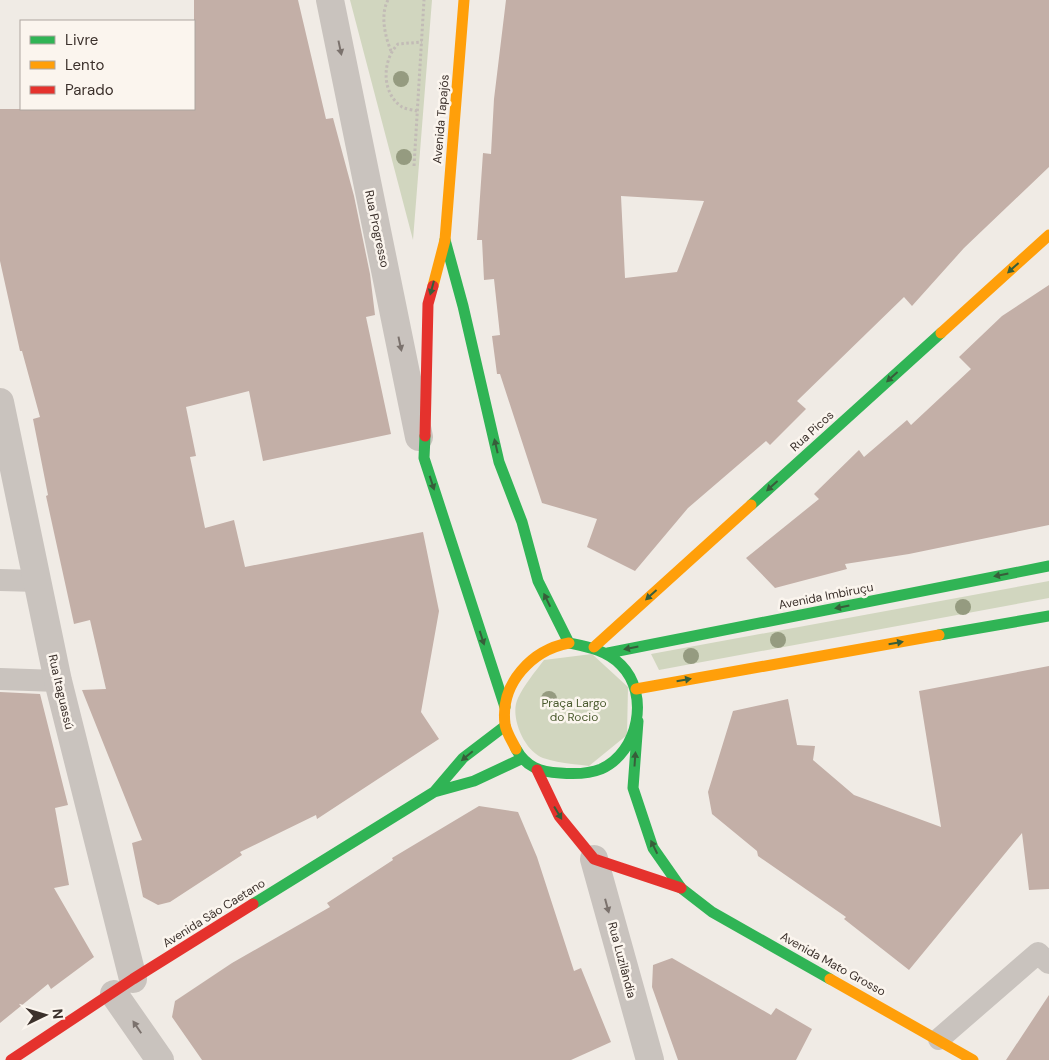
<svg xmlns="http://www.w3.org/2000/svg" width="1049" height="1060" viewBox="0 0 1049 1060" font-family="'DM Sans',sans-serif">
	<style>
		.green { fill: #d1d6bf }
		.building { fill: #c3afa7; fill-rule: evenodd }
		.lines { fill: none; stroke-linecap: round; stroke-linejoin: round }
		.path { stroke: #c2bbb6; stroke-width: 3; stroke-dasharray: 2.5 2.5; stroke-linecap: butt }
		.lane { stroke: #c9c3be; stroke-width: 22 }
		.street { stroke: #c9c3be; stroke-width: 28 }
		.fast { stroke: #30b455; stroke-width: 11 }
		.slow { stroke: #ff9f0a; stroke-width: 11 }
		.jam { stroke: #e5322d; stroke-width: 11 }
		.tree { fill: #959b80 }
		.oneway { fill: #7b726d }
		.oneway2 { fill: #375e3a }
		.labels { text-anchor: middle; stroke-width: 5; stroke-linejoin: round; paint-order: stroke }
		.street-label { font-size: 12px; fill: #3b302b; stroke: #fbf5ee }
		.park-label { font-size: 12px; fill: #4a5a2e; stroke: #fbf5ee }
	</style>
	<rect width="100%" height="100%" fill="#f0ebe5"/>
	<path class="green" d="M350,0H432L413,240Z
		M1049,581V598L659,670L651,654Z
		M592,654L628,687L627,735L589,766C574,764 557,763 543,758C524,751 509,716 518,698C524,685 535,672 544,660Z"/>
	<path class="building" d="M194,0H298L326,119L333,118L354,196L370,274L375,315L366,317L391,434L263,461L249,391L186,407L196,456L190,457L205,528L234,520L245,567L423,532L439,611L421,712L439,739L317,819L316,815L240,852L242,855L170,902L158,905L143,897L132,843L142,840L82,690L106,689L90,620L74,624L46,496L48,495L33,419L40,417L22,351H20L0,261V109H194Z
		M506,0H1049V167L964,248L912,306L904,297L797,401L806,409L770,445L766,441L688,508L635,571L587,547L597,519L542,503L500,374H497L492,336L500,335L494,279L484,280L482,240H477L483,153L491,154L494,99ZM621,196L704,201L677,272L625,278Z
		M1049,285V525L909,554L845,564L847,569L775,588L746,558L819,499L814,494L859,450L864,457L907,420L911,425L971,369L959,357L1002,316Z
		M1049,666V889L1029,890L1022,833L909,970L844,919L846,917L758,856L757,851L712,814L708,792L733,711L788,699L797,745L815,746L813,760L854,795L941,827L919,691Z
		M0,692L40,694L68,805L55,808L69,885L54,888L94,957L51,989L48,984L0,1023Z
		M479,806L518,812L537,857L574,971L581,968L611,1042L571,1060H202L172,1017L175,1001L232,963L330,907L327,903L393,860L392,858Z
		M672,958L771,1015L776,1008L812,1029L796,1060H678L652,987L653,965Z
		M1049,995V1060H1006Z"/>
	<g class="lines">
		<path class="path" d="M388,0C380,15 385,36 391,51
			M417,111C413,110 406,109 402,107C381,93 382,60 398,44L422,42
			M414,166L424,0"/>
		<path class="lane" d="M0,580L38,581
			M0,679L58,681
			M939,1039L1038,953L1049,963"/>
		<path class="street" d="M330,0L419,437
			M0,402L58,681L133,979
			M594,859L650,1060
			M114,994L160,1060"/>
		<path class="fast" d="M445,240L463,306L499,462L522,522L538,581L569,643
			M425,436L424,458L505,707
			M751,505L941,333
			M939,635L1049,616
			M608,653L1049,566
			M638,721L633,788L653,848L681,888L712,912L830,979
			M516,749C526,767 540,772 560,773C572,774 589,774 601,769C639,752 650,694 621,665C606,650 588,647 569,643
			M434,792L463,758L505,726
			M253,904L434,792L474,781L521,759"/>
		<path class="slow" d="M433,286L445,240L464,0
			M941,333L1049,235
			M594,647L751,505
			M636,689L939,635
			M516,749C512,741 506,732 505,724C500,683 532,650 569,643
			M830,979L973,1060"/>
		<path class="jam" d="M425,436L428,304L433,286
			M537,770L559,816L594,859L681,888
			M11,1060L133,979L253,904"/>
	</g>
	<g class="tree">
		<circle cx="401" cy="79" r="8"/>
		<circle cx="404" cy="157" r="8"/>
		<circle cx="963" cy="607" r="8"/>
		<circle cx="778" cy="640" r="8"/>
		<circle cx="691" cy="656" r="8"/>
		<circle cx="549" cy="699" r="8"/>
	</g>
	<defs><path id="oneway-solid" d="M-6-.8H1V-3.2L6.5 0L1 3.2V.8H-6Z" transform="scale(1.25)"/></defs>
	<g class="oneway">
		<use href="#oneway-solid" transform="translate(340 48) rotate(78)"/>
		<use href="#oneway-solid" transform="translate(400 344) rotate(78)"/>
		<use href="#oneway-solid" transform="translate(607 906) rotate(75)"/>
		<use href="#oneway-solid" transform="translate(137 1027) rotate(-124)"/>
	</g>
	<g class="oneway2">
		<use href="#oneway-solid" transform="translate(1013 268) rotate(138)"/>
		<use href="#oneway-solid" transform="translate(432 288) rotate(105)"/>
		<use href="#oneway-solid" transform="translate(892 377) rotate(138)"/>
		<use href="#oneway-solid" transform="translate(496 446) rotate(-103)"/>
		<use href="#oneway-solid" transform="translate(432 483) rotate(72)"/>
		<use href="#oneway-solid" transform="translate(772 486) rotate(138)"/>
		<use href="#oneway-solid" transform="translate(1001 575) rotate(169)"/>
		<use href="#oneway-solid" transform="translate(651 595) rotate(138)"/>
		<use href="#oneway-solid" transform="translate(547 600) rotate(-116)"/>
		<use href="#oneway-solid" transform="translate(842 607) rotate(169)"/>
		<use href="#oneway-solid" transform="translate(482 638) rotate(72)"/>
		<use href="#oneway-solid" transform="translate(896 643) rotate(-10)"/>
		<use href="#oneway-solid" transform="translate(631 648) rotate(169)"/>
		<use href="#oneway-solid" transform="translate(684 680) rotate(-10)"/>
		<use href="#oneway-solid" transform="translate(467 756) rotate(140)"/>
		<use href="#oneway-solid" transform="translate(635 759) rotate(-86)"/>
		<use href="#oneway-solid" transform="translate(558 813) rotate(59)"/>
		<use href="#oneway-solid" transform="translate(654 847) rotate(-116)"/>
	</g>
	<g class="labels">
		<g class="street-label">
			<text transform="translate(441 119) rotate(-85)" y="4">Avenida Tapajós</text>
			<text transform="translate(377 229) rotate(78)" y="4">Rua Progresso</text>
			<text transform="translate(812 431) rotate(-42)" y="4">Rua Picos</text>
			<text transform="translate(826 596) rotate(-11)" y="4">Avenida Imbiruçu</text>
			<text transform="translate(61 692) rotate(77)" y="4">Rua Itaguassú</text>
			<text transform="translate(214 913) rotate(-32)" y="4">Avenida São Caetano</text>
			<text transform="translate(622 960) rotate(75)" y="4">Rua Luzilândia</text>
			<text transform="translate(833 964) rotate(29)" y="4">Avenida Mato Grosso</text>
		</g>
		<g class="park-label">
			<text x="574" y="707">Praça Largo<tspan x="574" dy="14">do Rocio</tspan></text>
		</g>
	</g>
	<rect x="20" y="20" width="175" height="90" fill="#fbf5ee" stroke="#aea6a0"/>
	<rect x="30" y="36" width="25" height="8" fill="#30b455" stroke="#aea6a0"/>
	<text x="65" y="45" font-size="15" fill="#3b302b">Livre</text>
	<rect x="30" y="61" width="25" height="8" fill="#ff9f0a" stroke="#aea6a0"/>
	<text x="65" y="70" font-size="15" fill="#3b302b">Lento</text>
	<rect x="30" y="86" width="25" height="8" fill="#e5322d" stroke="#aea6a0"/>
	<text x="65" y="95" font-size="15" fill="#3b302b">Parado</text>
	<g transform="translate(45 1015) rotate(85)" stroke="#fbf5ee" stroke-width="4" paint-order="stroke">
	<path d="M0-4L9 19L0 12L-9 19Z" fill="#3b302b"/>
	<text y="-8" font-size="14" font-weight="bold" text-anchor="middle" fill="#3b302b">N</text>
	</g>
</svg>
